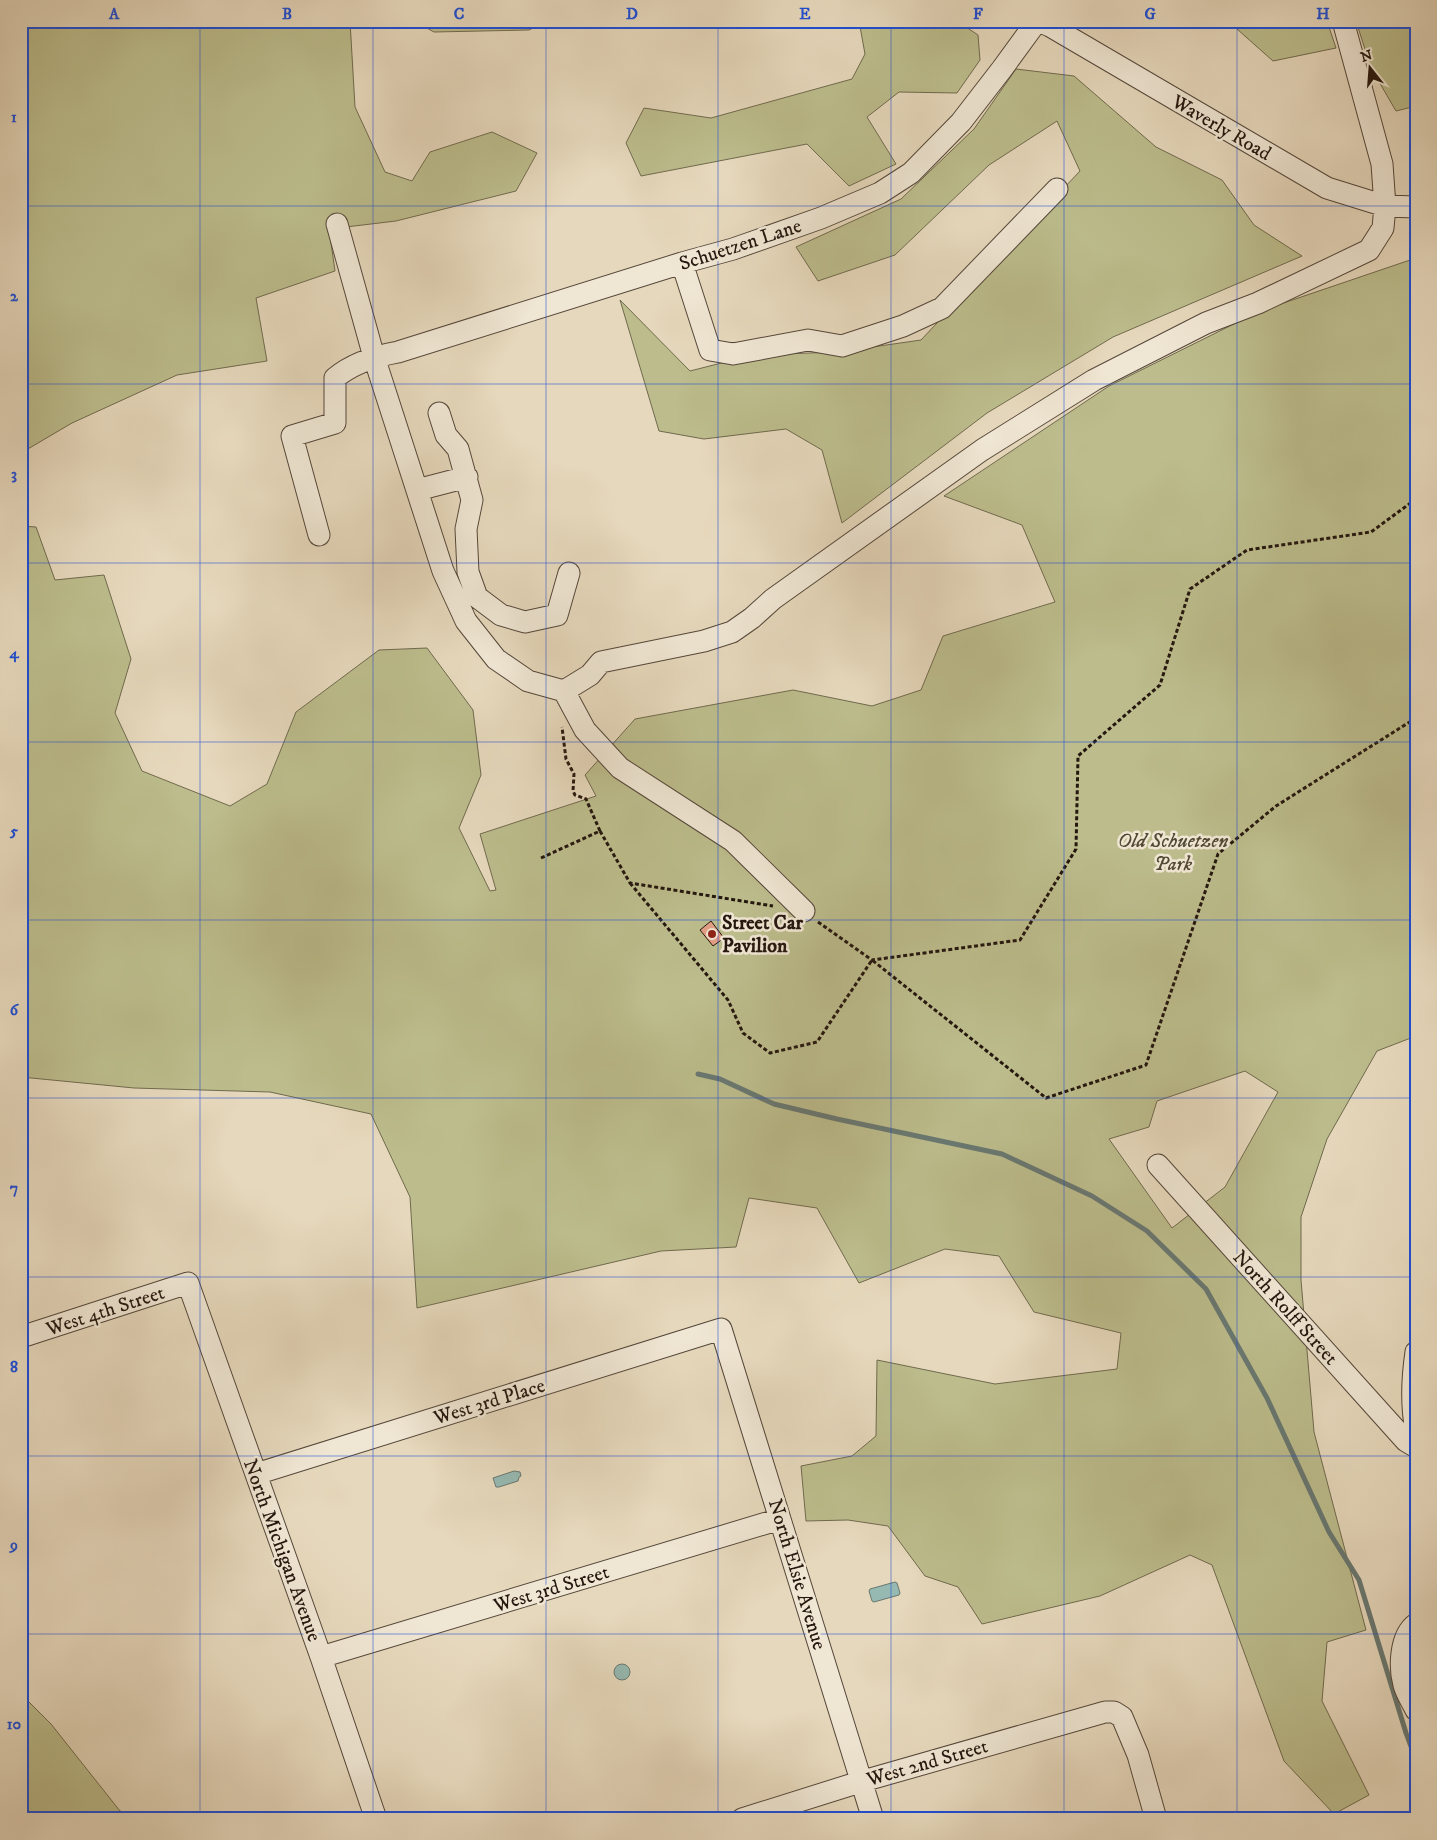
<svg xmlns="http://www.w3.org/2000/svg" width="1437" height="1840" viewBox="0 0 1437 1840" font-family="'IM FELL DW Pica',serif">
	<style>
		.green { fill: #bcbc8c; stroke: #706a4e; fill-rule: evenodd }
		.water { fill: #96b9b2; stroke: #697871 }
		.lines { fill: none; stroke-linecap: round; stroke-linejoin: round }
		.stream { stroke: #697871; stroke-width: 5 }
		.building { fill: #e29e84; stroke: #25170f }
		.minor-casing { stroke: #55473a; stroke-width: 23 }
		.path { stroke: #25170f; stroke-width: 3; stroke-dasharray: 4 2.5; stroke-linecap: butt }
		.minor { stroke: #efe6d3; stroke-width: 21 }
		.grid { fill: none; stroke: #1d4ed8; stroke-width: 1; stroke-opacity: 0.55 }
		.poi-dot { fill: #8f2418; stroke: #efe6d3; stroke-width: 2 }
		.labels { text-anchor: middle; stroke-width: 5; stroke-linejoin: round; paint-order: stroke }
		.street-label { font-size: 20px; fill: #25170f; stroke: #efe6d3 }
		.park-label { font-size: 20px; font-style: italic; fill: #524934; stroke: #efe6d3 }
		.poi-label { font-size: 20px; font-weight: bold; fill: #25170f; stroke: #efe6d3; text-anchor: start }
		.neatline { fill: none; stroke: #1d4ed8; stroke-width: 2 }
		.grid-label { font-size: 16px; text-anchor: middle; font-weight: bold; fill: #1d4ed8 }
	</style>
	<rect width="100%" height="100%" fill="#e6d8bc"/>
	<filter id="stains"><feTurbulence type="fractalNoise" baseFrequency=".004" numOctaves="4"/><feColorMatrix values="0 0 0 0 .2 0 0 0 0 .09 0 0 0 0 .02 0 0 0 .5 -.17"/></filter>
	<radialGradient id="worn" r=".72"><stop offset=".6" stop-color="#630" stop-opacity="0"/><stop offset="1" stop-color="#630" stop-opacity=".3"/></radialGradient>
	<path class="green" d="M21,21H350L355,107L385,172L412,181L430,152L492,132L537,153L516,191L396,221L329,229L335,271L256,298L267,361L177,375L72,423L21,453Z
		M414,21H548L529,30L434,32Z
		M859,21H957L978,35L980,60L957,93L899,92L867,117L896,164L849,186L807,144L641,176L626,143L644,108L711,118L852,79L865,54Z
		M1228,21H1327L1336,48L1273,61Z
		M1356,21H1416V106L1396,111L1371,68Z
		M1016,69L1074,76L1156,147L1222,180L1254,225L1302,256L1113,337L987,413L842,523L822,450L786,429L704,439L659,431L620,300L690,371L753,355L838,352L921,340L1080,171L1057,121L989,165L895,255L818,281L796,247L901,199L974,129Z
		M1416,258V1036L1377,1051L1327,1139L1301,1217V1280L1314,1432L1366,1630L1327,1642L1322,1701L1369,1795L1334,1814L1284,1761L1212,1565L1190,1555L1100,1596L982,1624L958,1587L925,1576L888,1526L848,1520L806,1521L801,1466L852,1456L876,1436L877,1360L995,1384L1117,1369L1121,1333L1034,1312L999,1256L945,1249L859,1283L817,1208L749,1198L736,1247L661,1251L417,1308L410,1197L371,1114L270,1092L134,1088L21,1077V526L36,527L55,580L104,575L131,659L115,713L142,771L230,806L267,784L296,712L379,650L427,648L473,710L481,775L459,828L490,891L496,890L480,834L596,796L585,775L635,719L793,690L872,706L921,690L943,636L1055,602L1022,525L944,496L1109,386L1260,311ZM1245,1071L1278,1092L1225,1187L1172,1228L1109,1139L1149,1127L1157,1101Z
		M21,1694L51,1724L120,1811L143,1819H21Z"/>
	<path class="water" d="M514,1471L520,1472L521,1476L519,1477L518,1481L499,1487H496L493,1478Z
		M895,1582L897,1583L900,1593L899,1595L874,1602L872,1601L869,1591L870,1589Z
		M614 1672a8 8 0 1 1 16 0a8 8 0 1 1-16 0Z"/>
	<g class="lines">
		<path class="stream" d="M1412,266L1416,268
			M698,1074L720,1079L774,1104L837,1119L1002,1154L1092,1196L1147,1231L1206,1289L1267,1398L1329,1532L1359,1580L1406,1733L1416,1760"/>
	</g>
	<path class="building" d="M711,921L724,938L713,946L700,930Z"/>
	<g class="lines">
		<defs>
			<path id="minor" d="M1038,21L1050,26L1327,188L1385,206L1416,207
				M337,224L374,357L443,571L466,621L496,659L528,681L564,691L590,675L601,662L704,641L732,632L752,618L773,599L982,450L1094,380L1206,323L1258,303L1369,250L1383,228L1385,206L1382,164L1343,21
				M682,263L710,350L733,354L808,340L842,346L903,326L942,308L1057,189
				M439,413L446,435L458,449L472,500L466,529L468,572L477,597L501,615L525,622L557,615L569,573
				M417,490L467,477
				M319,535L292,436L335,423V378C353,363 376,356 398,352L682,263L733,249L821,218L880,193L911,173L961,122L1002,69L1037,21
				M564,691L585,730L620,768L733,841L804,911
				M1158,1165L1406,1441L1416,1447
				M21,1337L188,1283L321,1657L376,1819
				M1416,1352C1412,1379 1411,1405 1416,1431
				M256,1474L721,1329L873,1819
				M1416,1624C1400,1636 1399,1667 1404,1685C1406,1693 1412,1702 1416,1710
				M321,1657L780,1519
				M742,1819L863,1781L1105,1712H1114L1122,1717L1138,1755L1156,1819"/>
		</defs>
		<use href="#minor" class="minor-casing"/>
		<path class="path" d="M600,831L630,883L773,906
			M541,858L600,831L586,799L575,795L573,791L574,774L566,759L562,727
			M630,883L728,1000L743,1033L770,1053L817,1042L872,960L1046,1098L1146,1065L1218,854L1276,806L1416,718
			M818,922L872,960L1020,940L1076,849L1078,756L1160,685L1190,589L1247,550L1371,532L1416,499"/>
		<use href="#minor" class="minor"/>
	</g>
	<path class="grid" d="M200,21V1819M373,21V1819M546,21V1819M718,21V1819M891,21V1819M1064,21V1819M1237,21V1819M21,206H1416M21,384H1416M21,563H1416M21,742H1416M21,920H1416M21,1098H1416M21,1277H1416M21,1456H1416M21,1634H1416"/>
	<circle class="poi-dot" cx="712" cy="934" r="5"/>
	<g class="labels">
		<g class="street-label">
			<text transform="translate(1222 127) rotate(30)" y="7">Waverly Road</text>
			<text transform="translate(740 244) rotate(-18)" y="7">Schuetzen Lane</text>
			<text transform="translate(1286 1307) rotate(48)" y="7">North Rolff Street</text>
			<text transform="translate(105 1310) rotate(-18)" y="7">West 4th Street</text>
			<text transform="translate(489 1401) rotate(-17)" y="7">West 3rd Place</text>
			<text transform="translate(283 1550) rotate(70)" y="7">North Michigan Avenue</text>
			<text transform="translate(798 1574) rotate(73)" y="7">North Elsie Avenue</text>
			<text transform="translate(551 1588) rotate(-17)" y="7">West 3rd Street</text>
			<text transform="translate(927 1762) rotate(-16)" y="7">West 2nd Street</text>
		</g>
		<g class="park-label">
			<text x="1173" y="847">Old Schuetzen<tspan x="1173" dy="23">Park</tspan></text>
		</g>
		<g class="poi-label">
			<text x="722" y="929">Street Car<tspan x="722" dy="23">Pavilion</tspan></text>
		</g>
	</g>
	<rect width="1437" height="1840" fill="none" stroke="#e6d8bc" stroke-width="55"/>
	<g transform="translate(1370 68) rotate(343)" stroke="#efe6d3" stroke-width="4" paint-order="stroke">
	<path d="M0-4L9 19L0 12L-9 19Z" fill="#25170f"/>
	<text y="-8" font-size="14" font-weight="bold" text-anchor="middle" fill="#25170f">N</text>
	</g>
	<rect x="28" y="28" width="1382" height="1784" class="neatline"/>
	<g class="grid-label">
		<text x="114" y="19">A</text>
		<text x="287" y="19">B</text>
		<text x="459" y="19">C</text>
		<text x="632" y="19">D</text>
		<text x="805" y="19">E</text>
		<text x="978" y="19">F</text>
		<text x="1150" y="19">G</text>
		<text x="1323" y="19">H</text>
		<text x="14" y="122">1</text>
		<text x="14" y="301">2</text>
		<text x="14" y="479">3</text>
		<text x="14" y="658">4</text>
		<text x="14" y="836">5</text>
		<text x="14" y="1015">6</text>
		<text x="14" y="1193">7</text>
		<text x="14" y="1372">8</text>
		<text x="14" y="1550">9</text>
		<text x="14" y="1729">10</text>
	</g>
	<rect width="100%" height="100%" filter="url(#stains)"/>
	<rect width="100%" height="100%" fill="url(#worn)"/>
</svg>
